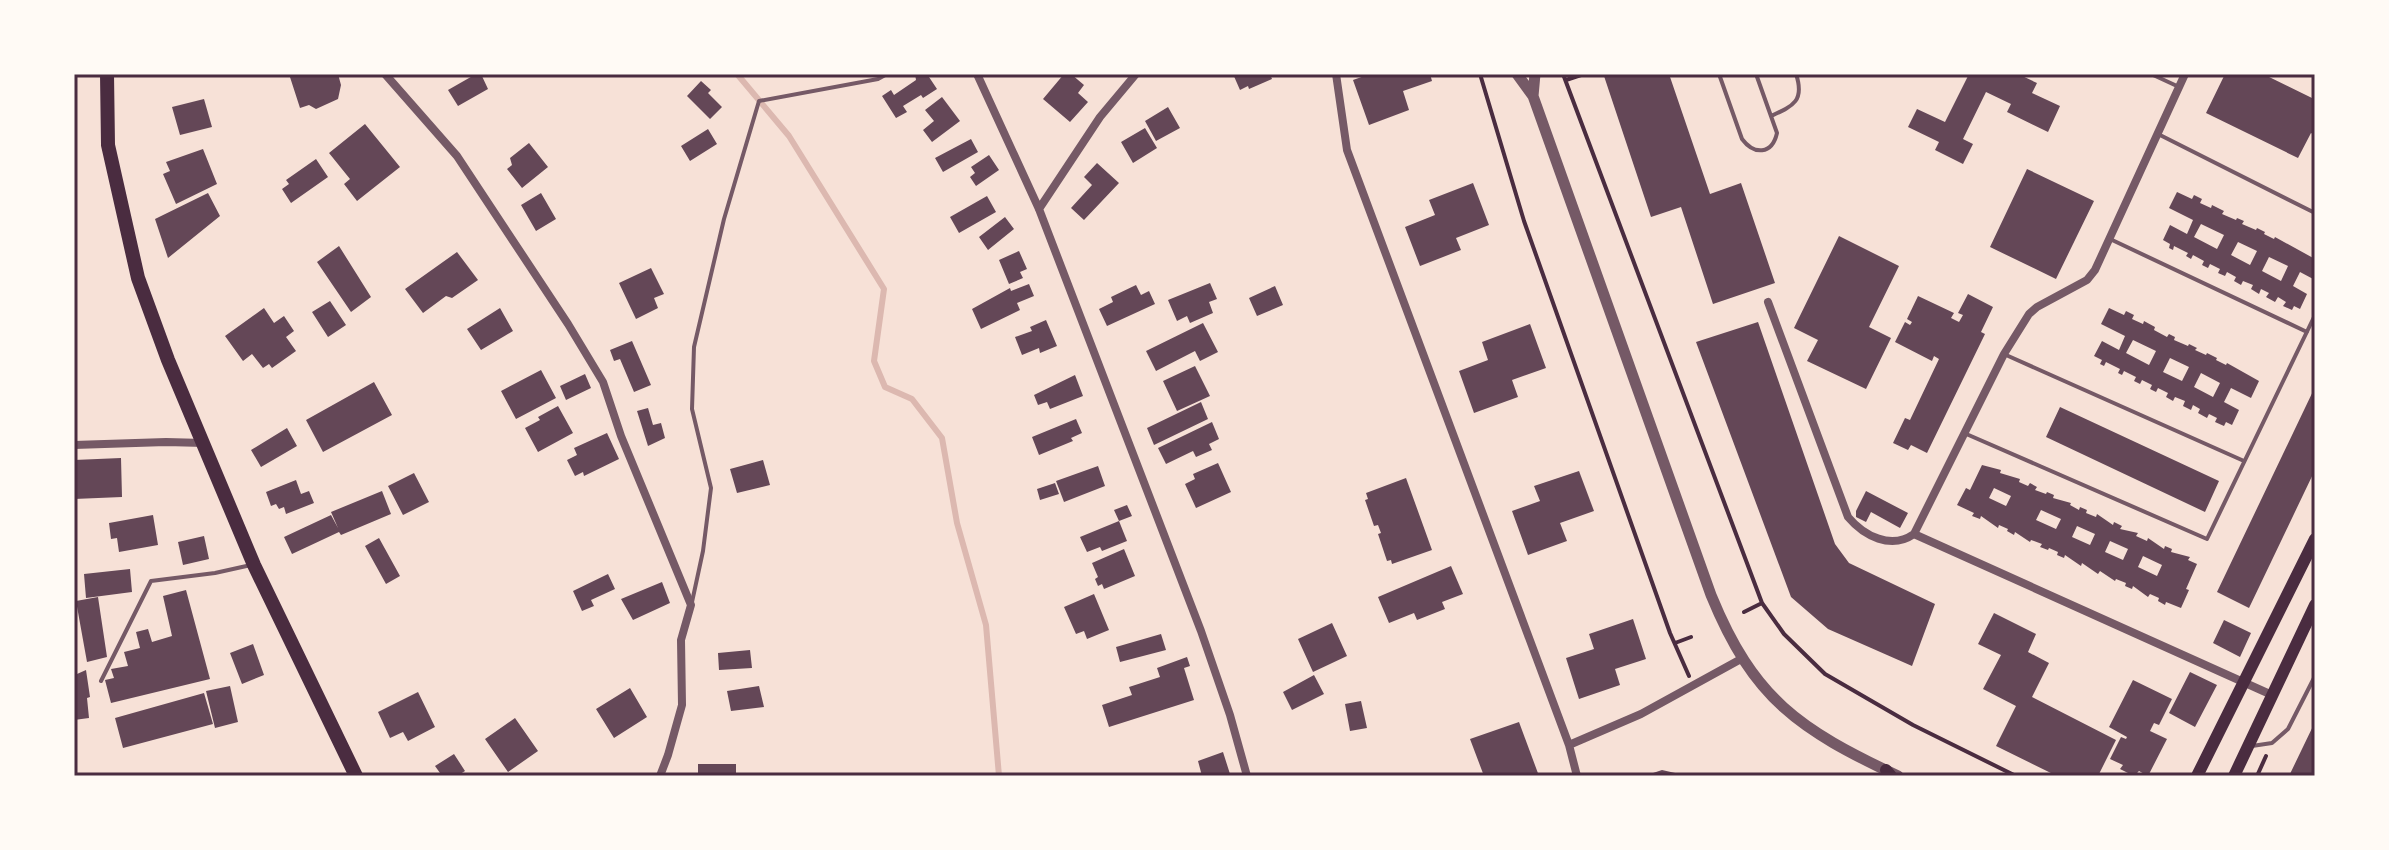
<svg xmlns="http://www.w3.org/2000/svg" width="2389" height="850" viewBox="0 0 2389 850" font-family="Montserrat,sans-serif">
	<style>
		.lines { fill: none; stroke-linecap: round; stroke-linejoin: round }
		.stream { stroke: #dcb8b0; stroke-width: 6 }
		.building { fill: #644757; fill-rule: evenodd }
		.path { stroke: #4a2c40; stroke-width: 4 }
		.service { stroke: #755966; stroke-width: 4 }
		.minor { stroke: #755966; stroke-width: 8 }
		.tertiary { stroke: #755966; stroke-width: 11 }
		.secondary { stroke: #4a2c40; stroke-width: 12 }
		.primary { stroke: #4a2c40; stroke-width: 14 }
		.neatline { fill: none; stroke: #4a2c40; stroke-width: 3 }
	</style>
	<rect width="100%" height="100%" fill="#f7e1d7"/>
	<g class="lines">
		<path class="stream" d="M737,74L789,136L884,289L874,361L885,387L912,399L942,438L957,523L986,625L999,776"/>
	</g>
	<path class="building" d="M289,74H338L341,85L338,99L316,109L309,105L300,108Z
		M476,74H481L488,89L458,106L448,90Z
		M915,74H927L937,89L923,98L921,95L903,106L907,112L896,118L882,96L891,90L894,95L916,80Z
		M1064,74H1071L1084,85L1078,93L1088,102L1070,122L1043,99Z
		M1233,74H1270L1272,79L1249,89L1248,86L1240,90Z
		M1370,74H1430L1432,81L1403,91L1409,110L1369,125L1353,80Z
		M1609,74H1669L1710,194L1741,183L1775,283L1713,304L1681,207L1651,217L1604,76Z
		M1969,74H2018L2037,83L2032,93L2060,106L2048,132L2007,112L2011,104L1986,92L1963,139L1973,144L1963,164L1935,150L1939,142L1908,127L1917,109L1945,122Z
		M2225,74H2263L2312,98L2315,92V135L2311,133L2298,158L2206,113Z
		M701,81L711,90L708,93L722,107L710,119L687,96Z
		M942,97L960,121L932,142L923,130L934,121L925,110Z
		M204,99L212,127L180,135L172,107Z
		M1168,107L1180,128L1156,141L1145,121Z
		M365,124L400,167L357,201L344,184L350,179L329,153Z
		M1145,128L1157,148L1133,163L1121,142Z
		M708,129L717,144L690,161L681,146Z
		M971,139L978,152L943,172L935,158Z
		M529,143L548,167L522,188L507,169L512,165L510,158Z
		M203,149L217,184L176,204L163,174L170,171L166,162Z
		M989,155L999,170L976,186L970,177L975,173L971,167Z
		M316,159L328,177L291,203L282,189L289,184L286,180Z
		M1097,163L1119,183L1084,220L1071,208L1092,185L1084,177Z
		M2027,169L2094,201L2056,279L1990,247Z
		M1473,183L1489,225L1456,238L1461,250L1420,266L1405,227L1435,215L1429,200Z
		M2177,192L2192,199L2194,195L2202,199L2200,203L2211,208L2212,205L2224,211L2222,214L2236,220L2237,218L2244,221L2242,224L2256,230L2257,228L2265,232L2264,234L2274,239L2275,237L2315,259V280L2300,272L2293,286L2307,294L2300,309L2294,306L2292,310L2283,306L2286,302L2278,297L2275,302L2266,297L2269,293L2261,289L2259,294L2251,289L2253,285L2243,281L2241,285L2234,281L2236,277L2227,272L2225,276L2218,273L2220,269L2210,264L2208,268L2202,265L2204,261L2193,255L2191,259L2186,256L2188,253L2174,246L2173,250L2169,248L2170,244L2163,240L2170,225L2187,234L2193,220L2169,208ZM2201,224L2224,235L2217,249L2194,237ZM2238,242L2257,251L2250,265L2231,255ZM2269,257L2288,266L2281,281L2262,271Z
		M208,193L220,216L168,258L155,219Z
		M541,193L556,219L536,231L521,205Z
		M987,196L996,212L959,233L950,217Z
		M1005,217L1014,229L988,250L979,237Z
		M1839,236L1899,266L1869,327L1891,338L1866,389L1807,361L1818,340L1794,328Z
		M339,246L371,297L351,312L317,262Z
		M1019,251L1027,269L1020,272L1023,278L1009,284L999,260Z
		M457,252L478,280L452,298L446,296L423,313L405,289Z
		M651,268L664,294L654,298L658,308L636,319L619,283Z
		M1210,283L1217,299L1209,302L1213,313L1190,323L1187,316L1177,321L1168,300Z
		M1029,284L1034,296L1017,303L1020,310L981,329L972,309L1010,288L1011,291Z
		M1136,285L1141,295L1149,291L1155,304L1107,326L1099,309L1113,302L1111,297Z
		M1275,286L1283,305L1257,316L1249,298Z
		M1968,294L1993,307L1981,332L1985,334L1927,453L1911,445L1908,450L1893,443L1905,418L1910,420L1939,359L1934,356L1932,361L1895,342L1905,322L1910,325L1912,322L1907,319L1918,296L1954,313L1951,318L1959,322L1963,315L1958,313Z
		M330,301L346,325L328,337L312,312Z
		M264,308L274,323L284,316L294,331L286,337L296,351L272,368L269,364L263,368L252,354L243,361L225,336Z
		M500,308L513,331L481,350L467,329Z
		M2109,308L2124,315L2126,311L2134,315L2132,319L2143,324L2144,321L2155,327L2154,330L2167,337L2169,334L2175,337L2174,340L2188,346L2189,344L2197,348L2195,350L2206,355L2207,353L2217,358L2216,360L2226,365L2227,363L2259,381L2251,398L2231,388L2224,402L2239,410L2232,425L2226,422L2224,426L2215,422L2217,418L2209,414L2207,418L2198,413L2200,409L2193,405L2191,410L2183,406L2185,401L2175,397L2173,401L2166,397L2168,393L2158,388L2156,392L2150,389L2152,385L2142,380L2140,384L2134,381L2136,377L2124,371L2122,375L2118,373L2120,369L2106,362L2104,366L2100,364L2102,360L2094,356L2102,341L2119,350L2125,336L2101,324ZM2133,340L2156,351L2149,365L2126,353ZM2170,358L2189,367L2182,381L2163,372ZM2201,373L2220,383L2213,397L2194,387Z
		M1046,320L1057,346L1040,353L1039,348L1022,355L1015,337L1032,331L1030,327Z
		M1758,322L1835,544L1849,563L1935,604L1912,666L1828,629L1791,597L1696,342Z
		M1203,323L1218,352L1200,361L1195,351L1156,371L1146,351Z
		M1530,324L1546,368L1512,380L1518,397L1474,413L1459,371L1488,360L1482,342Z
		M632,341L651,385L634,392L620,359L614,361L610,350Z
		M1195,366L1210,396L1177,411L1163,381Z
		M541,370L556,398L516,419L501,391Z
		M585,374L591,388L566,400L560,386Z
		M1075,375L1083,396L1050,409L1047,402L1038,405L1034,395Z
		M374,382L392,415L323,452L306,420Z
		M2315,387V470L2249,608L2217,592Z
		M1201,402L1208,419L1154,445L1147,428Z
		M558,406L573,433L538,452L525,428L540,420L538,417Z
		M2060,407L2219,481L2205,512L2046,437Z
		M648,408L653,425L661,423L665,438L648,446L637,411Z
		M1076,419L1082,433L1071,438L1073,441L1039,455L1032,437Z
		M1212,422L1219,439L1209,444L1212,450L1196,457L1193,451L1166,464L1158,448Z
		M287,428L297,446L261,467L251,450Z
		M607,433L619,459L584,476L583,472L575,476L567,460L577,455L574,448Z
		M121,458L122,497L74,499V460Z
		M763,460L770,485L737,493L730,469Z
		M1218,463L1231,492L1196,508L1185,484L1195,479L1193,474Z
		M1982,465L2001,470L2000,473L2020,479L2019,482L2028,486L2030,483L2037,487L2035,490L2046,494L2047,492L2054,495L2053,498L2071,503L2070,505L2079,510L2080,507L2087,510L2086,513L2096,517L2097,514L2113,525L2114,522L2122,526L2120,529L2138,533L2136,536L2147,541L2148,538L2164,549L2165,546L2172,549L2171,552L2190,557L2188,560L2197,564L2186,589L2189,590L2181,608L2166,602L2165,605L2158,601L2159,598L2150,594L2148,597L2133,586L2132,589L2125,586L2126,583L2116,579L2115,581L2100,571L2098,574L2082,563L2081,566L2065,555L2064,558L2057,555L2058,552L2049,548L2048,550L2040,547L2042,544L2031,540L2030,542L2015,532L2014,535L2007,531L2008,529L1999,525L1998,528L1981,516L1980,519L1972,516L1974,513L1957,505L1966,488L1970,490ZM1994,488L2011,496L2006,506L1989,498ZM2041,510L2061,519L2056,529L2036,520ZM2077,526L2095,534L2090,545L2072,537ZM2110,541L2128,549L2123,560L2105,552ZM2143,556L2162,565L2157,576L2138,567Z
		M1098,466L1105,486L1064,502L1056,481Z
		M1579,471L1594,511L1560,523L1567,541L1528,555L1512,511L1540,501L1534,486Z
		M414,473L429,502L403,515L388,486Z
		M1406,478L1432,550L1392,564L1391,560L1387,561L1378,534L1381,533L1378,525L1374,526L1365,500L1368,499L1366,493Z
		M296,480L301,494L309,491L314,503L286,514L284,507L279,509L276,504L271,506L266,492Z
		M1055,483L1059,494L1040,500L1037,489Z
		M382,491L391,514L341,535L339,532L292,554L284,537L331,515L338,528L331,512Z
		M1866,491L1908,513L1900,528L1871,512L1866,522L1856,517V511Z
		M1127,505L1132,516L1119,521L1127,541L1102,551L1100,547L1087,552L1080,537L1119,521L1114,510Z
		M153,515L158,545L119,552L117,538L111,539L109,523Z
		M204,536L209,559L183,565L178,542Z
		M379,538L400,576L386,584L365,546Z
		M1124,549L1135,576L1104,589L1102,584L1098,586L1095,579L1098,577L1092,563Z
		M1451,566L1463,594L1442,602L1445,609L1417,620L1414,613L1389,623L1378,597Z
		M130,569L132,592L86,598L84,574Z
		M608,574L615,589L591,600L594,606L582,611L573,591Z
		M662,582L670,603L633,620L621,599Z
		M186,590L210,679L111,703L105,680L114,678L111,669L128,666L124,652L140,648L136,632L148,629L152,642L172,636L163,596Z
		M1094,594L1109,630L1087,639L1084,631L1076,634L1064,607Z
		M98,597L107,657L87,662L76,601Z
		M1994,613L2036,634L2028,652L2049,663L2032,697L2116,740L2098,776H2057L1996,746L2016,706L1983,689L2001,655L1978,644Z
		M1633,619L1646,659L1615,669L1620,685L1579,699L1566,658L1594,649L1589,634Z
		M2224,620L2251,633L2240,657L2213,643Z
		M1332,623L1347,656L1313,672L1298,639Z
		M1161,634L1166,650L1120,662L1116,647Z
		M253,644L264,675L242,684L230,653Z
		M750,650L752,668L719,670L718,653Z
		M1187,657L1190,666L1184,668L1194,700L1109,727L1102,705L1132,695L1129,687L1160,677L1157,668Z
		M76,663L77,674L86,670L90,697L87,698L89,718L74,720Z
		M2190,672L2217,685L2195,727L2169,713Z
		M1314,675L1324,694L1292,710L1283,692Z
		M2133,680L2172,699L2159,725L2154,723L2150,731L2167,739L2148,776L2139,771L2134,776L2120,769L2123,765L2110,759L2121,737L2126,739L2127,737L2109,727Z
		M230,686L238,722L215,728L206,691Z
		M759,686L764,707L731,711L727,691Z
		M630,688L647,717L614,738L596,709Z
		M418,692L435,727L408,741L403,732L390,738L378,712Z
		M204,693L213,724L123,748L115,718Z
		M1361,701L1367,728L1350,731L1345,704Z
		M515,718L538,751L508,772L485,739Z
		M1519,722L1539,776H1484L1470,739Z
		M2315,722V776H2289Z
		M1223,752L1230,774L1202,776L1198,761Z
		M454,754L465,771L457,776H434L440,773L435,766Z
		M698,764H736V776H698Z
		M1662,770L1684,775V776H1644Z"/>
	<g class="lines">
		<path class="path" d="M1480,74L1524,221L1670,633L1689,676
			M1563,74L1762,603L1784,634L1825,674L1913,725L2016,776
			M1566,80L1584,74
			M1744,612L1762,603
			M1675,643L1691,637
			M2257,776L2266,756"/>
		<path class="service" d="M1719,74L1742,139C1754,155 1772,155 1777,133L1756,74
			M2151,74L2177,86
			M1771,116C1793,106 1805,101 1796,74
			M2158,134L2315,213
			M2110,239L2307,332
			M2006,355L2244,461
			M1964,433L2207,539L2315,315
			M692,602L703,551L711,488L692,409L694,347L724,219L759,101L878,79L887,74
			M101,681L151,581L215,573L251,565
			M2252,746L2272,743L2288,729L2315,676"/>
		<path class="minor" d="M385,74L457,156L568,324L603,382L621,436L691,605L681,640L682,705L668,755L660,776
			M977,74L1039,209L1201,631L1230,715L1247,776
			M1336,74L1347,150L1569,745L1641,714L1741,659
			M1039,209L1100,117L1136,74
			M1768,302L1848,517C1864,536 1891,550 1914,534
			M74,445L166,442L204,443
			M1914,534L2004,354L2029,314L2037,307L2087,280L2095,270L2185,74
			M1914,534L2272,695
			M1569,745L1577,776"/>
		<path class="tertiary" d="M1517,74L1533,96L1711,595C1754,700 1799,729 1898,776
			M1533,96L1535,74"/>
		<path class="secondary" d="M1886,770L1891,776
			M2197,776L2315,539
			M2234,776L2315,605"/>
		<path class="primary" d="M107,74L108,145L138,278L168,360L254,565L356,776"/>
	</g>
	<rect width="2389" height="850" fill="none" stroke="#fffaf5" stroke-width="152"/>
	<rect x="76" y="76" width="2237" height="698" class="neatline"/>
</svg>
